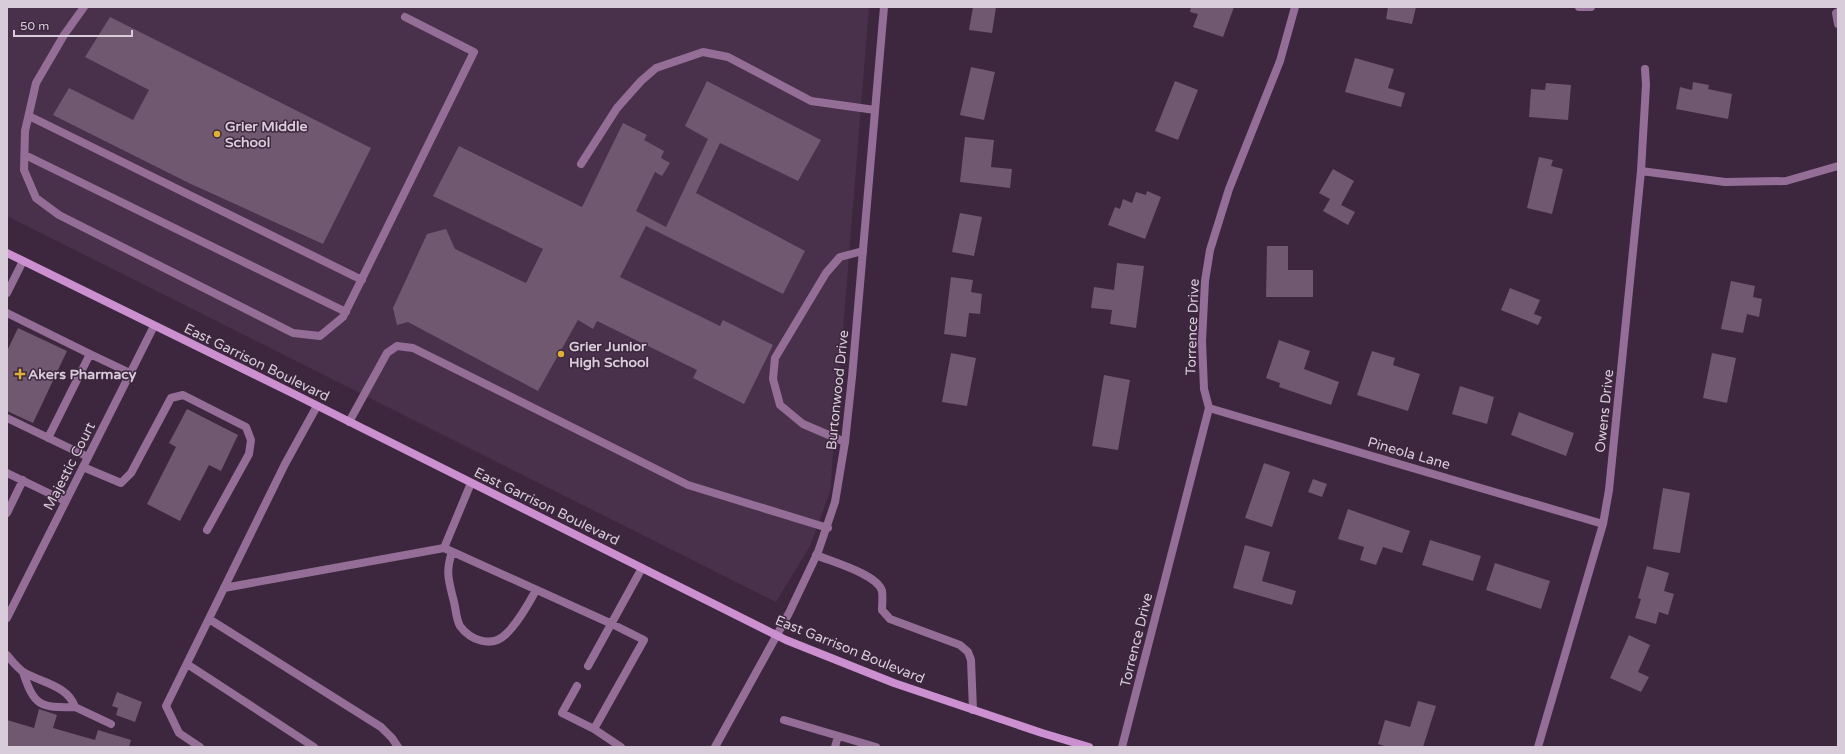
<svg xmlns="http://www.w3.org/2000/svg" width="1845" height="754" viewBox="0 0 1845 754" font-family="'Varela Round',sans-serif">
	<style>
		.built { fill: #49304b }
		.building { fill: #6f5870 }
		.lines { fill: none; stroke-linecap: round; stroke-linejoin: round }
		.lane { stroke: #946e97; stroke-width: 8 }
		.street { stroke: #946e97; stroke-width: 8 }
		.secondary { stroke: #cc90d1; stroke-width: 8 }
		.poi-dot { fill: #e0b034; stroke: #3c273e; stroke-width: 1.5 }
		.labels { text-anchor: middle; stroke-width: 3; stroke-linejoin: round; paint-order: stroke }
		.poi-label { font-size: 14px; font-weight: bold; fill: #d9ccda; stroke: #3c273e; text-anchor: start }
		.street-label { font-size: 14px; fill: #d9ccda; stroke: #3c273e }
	</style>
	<rect width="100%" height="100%" fill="#3c273e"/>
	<path class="built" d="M7,7H869L830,492L810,546L776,602L7,216Z"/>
	<path class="building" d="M973,7H996L992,33L969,30Z
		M1191,7H1234L1223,37L1193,27L1198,14L1190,12Z
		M1388,7H1416L1412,24L1386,19Z
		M110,17L371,148L323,244L191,184L53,115L69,88L133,120L149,90L85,57Z
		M1355,58L1394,69L1388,88L1405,93L1401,107L1345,92Z
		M971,67L995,72L984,120L960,115Z
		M707,81L821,140L798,181L720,143L696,193L805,251L783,294L646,226L620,277L720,326L723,320L773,345L744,404L693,378L697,370L597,321L593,329L578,320L538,391L408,322L397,325L393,308L427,234L446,229L455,249L526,283L543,249L433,196L459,146L582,207L623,123L647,135L644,140L664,151L661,158L670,163L662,176L655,172L636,211L666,227L708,139L685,126Z
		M1175,81L1198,90L1178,140L1155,131Z
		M1693,82L1709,85L1708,89L1732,94L1728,119L1676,109L1680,87L1692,90Z
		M1546,83L1571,85L1568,120L1529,117L1531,89L1545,90Z
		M965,137L994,140L991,167L1012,169L1010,188L960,182Z
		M1539,157L1553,160L1551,166L1563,169L1552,214L1527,208Z
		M1333,169L1354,181L1341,205L1355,212L1348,225L1323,211L1330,199L1319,193Z
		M1147,191L1161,197L1145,239L1108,225L1115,207L1120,209L1123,199L1132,203L1136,192L1146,195Z
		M960,213L982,217L974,256L952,252Z
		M1267,246H1288V270H1313V297H1266Z
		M1117,263L1144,266L1136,328L1110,324L1112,310L1091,308L1094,287L1114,290Z
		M951,277L973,280L971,292L982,294L980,314L969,313L966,337L944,334Z
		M1731,281L1755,286L1753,297L1762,299L1759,317L1747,314L1743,333L1721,329Z
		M1510,288L1540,300L1534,314L1542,317L1538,325L1501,310Z
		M18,328L67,351L33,423L7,411V351Z
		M1279,340L1310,351L1304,369L1339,382L1331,405L1279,387L1280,383L1266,378Z
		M1372,351L1395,358L1393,365L1420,374L1408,411L1357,395Z
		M951,353L976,358L967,406L942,402Z
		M1712,353L1736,358L1727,403L1703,398Z
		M1104,375L1130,380L1118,450L1092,446Z
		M1460,386L1494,397L1487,424L1452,414Z
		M187,409L238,435L221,471L209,465L180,521L147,504L176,447L169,443Z
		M1519,412L1574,433L1566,456L1511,435Z
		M1264,463L1290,472L1272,527L1245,518Z
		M1313,479L1327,484L1322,497L1308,492Z
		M1663,488L1690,493L1680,553L1653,549Z
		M1348,509L1410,531L1402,553L1383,547L1376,565L1360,560L1364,547L1338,539Z
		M1430,540L1481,556L1473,581L1422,565Z
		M1245,545L1270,552L1262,581L1296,591L1292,605L1233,588Z
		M1495,563L1550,581L1541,609L1486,590Z
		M1647,566L1669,573L1664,591L1674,594L1668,615L1659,612L1656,624L1635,618L1641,599L1638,598Z
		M1629,635L1650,645L1638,672L1649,677L1641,692L1610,678Z
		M117,692L142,702L135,722L116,715L118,708L112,706Z
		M1418,701L1436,706L1423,747H1388L1378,744L1385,720L1410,727Z
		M39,709L57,715L53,728L95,740L98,730L131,740L129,747H7V720L34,728Z"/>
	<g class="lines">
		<path class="lane" d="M84,7L64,35L36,83L25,131L24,170L36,198L59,215L293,333L320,336L343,317L474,52L405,17
			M1579,7H1591
			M1838,12L1836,13L1838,24
			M29,116L362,280
			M25,155L346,312
			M581,164L617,108L641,81L656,68L703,52L728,57L811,101L875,110
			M7,293L23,261
			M7,313L90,354L48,438
			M90,354L130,373
			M7,418L88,457
			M349,422L387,353L397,346L413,348L688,485L828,528
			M845,442L803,424L780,405L773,379L775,358L826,273L840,257L863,251
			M83,467L121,483L131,473L171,398L183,395L246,427L251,440L249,454L207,530
			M7,473L65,501
			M471,483L444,548L612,624L644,640L594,729L621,747
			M7,513L23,480
			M452,552C445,573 449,581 454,602C456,610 456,619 460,626C470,640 491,648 505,635C518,623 528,605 536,590
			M816,555C832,562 877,574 882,591C883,597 882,605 882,610L890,619L960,645L968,652L971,660L973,710
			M224,588L444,548
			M209,619L381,727L392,738L398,747
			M7,655C12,661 18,669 25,673C43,683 68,686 75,707L111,724
			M187,664L314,747
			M588,666L642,568
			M23,672C34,706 40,708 75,707
			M577,686L562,713L594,729
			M784,720L876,747
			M200,747L179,733L166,706L285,464L317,406
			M835,747L838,736"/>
		<path class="street" d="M1641,171L1725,182L1786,181L1838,166
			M1209,408L1603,524
			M7,618L154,326
			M715,747L789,613L818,552L835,502L845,442L852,377L884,7
			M1122,747L1209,408L1204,389L1202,341L1205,281L1210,250L1229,189L1280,61L1295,7
			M1538,747L1603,524L1609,490L1641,171L1646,85L1645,69"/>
		<path class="secondary" d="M7,253L290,392L786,640L894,683L1042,733L1089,747"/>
	</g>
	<g class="poi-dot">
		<circle cx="217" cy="134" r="4"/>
		<circle cx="561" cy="354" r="4"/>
		<path d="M18 368h4v4h4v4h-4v4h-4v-4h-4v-4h4z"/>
	</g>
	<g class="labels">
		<g class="poi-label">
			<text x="225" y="131">Grier Middle<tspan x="225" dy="16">School</tspan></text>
			<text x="569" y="351">Grier Junior<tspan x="569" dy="16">High School</tspan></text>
			<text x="28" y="379">Akers Pharmacy</text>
		</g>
		<g class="street-label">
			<text transform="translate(1192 327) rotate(-88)" y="5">Torrence Drive</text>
			<text transform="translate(257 362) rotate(26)" y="5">East Garrison Boulevard</text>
			<text transform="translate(837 390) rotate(-84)" y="5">Burtonwood Drive</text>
			<text transform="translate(1604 411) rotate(-84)" y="5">Owens Drive</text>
			<text transform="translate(1409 453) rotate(16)" y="5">Pineola Lane</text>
			<text transform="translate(69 466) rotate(-63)" y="5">Majestic Court</text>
			<text transform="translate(547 506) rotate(26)" y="5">East Garrison Boulevard</text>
			<text transform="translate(1136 640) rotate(-76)" y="5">Torrence Drive</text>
			<text transform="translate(850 649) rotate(22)" y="5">East Garrison Boulevard</text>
		</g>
	</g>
	<rect width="1845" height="754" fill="none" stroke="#d9ccda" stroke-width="16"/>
	<path d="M14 30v6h118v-6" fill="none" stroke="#d9ccda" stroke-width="2"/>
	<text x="20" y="30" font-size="12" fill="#d9ccda" stroke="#3c273e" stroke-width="3" paint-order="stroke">50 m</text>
</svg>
